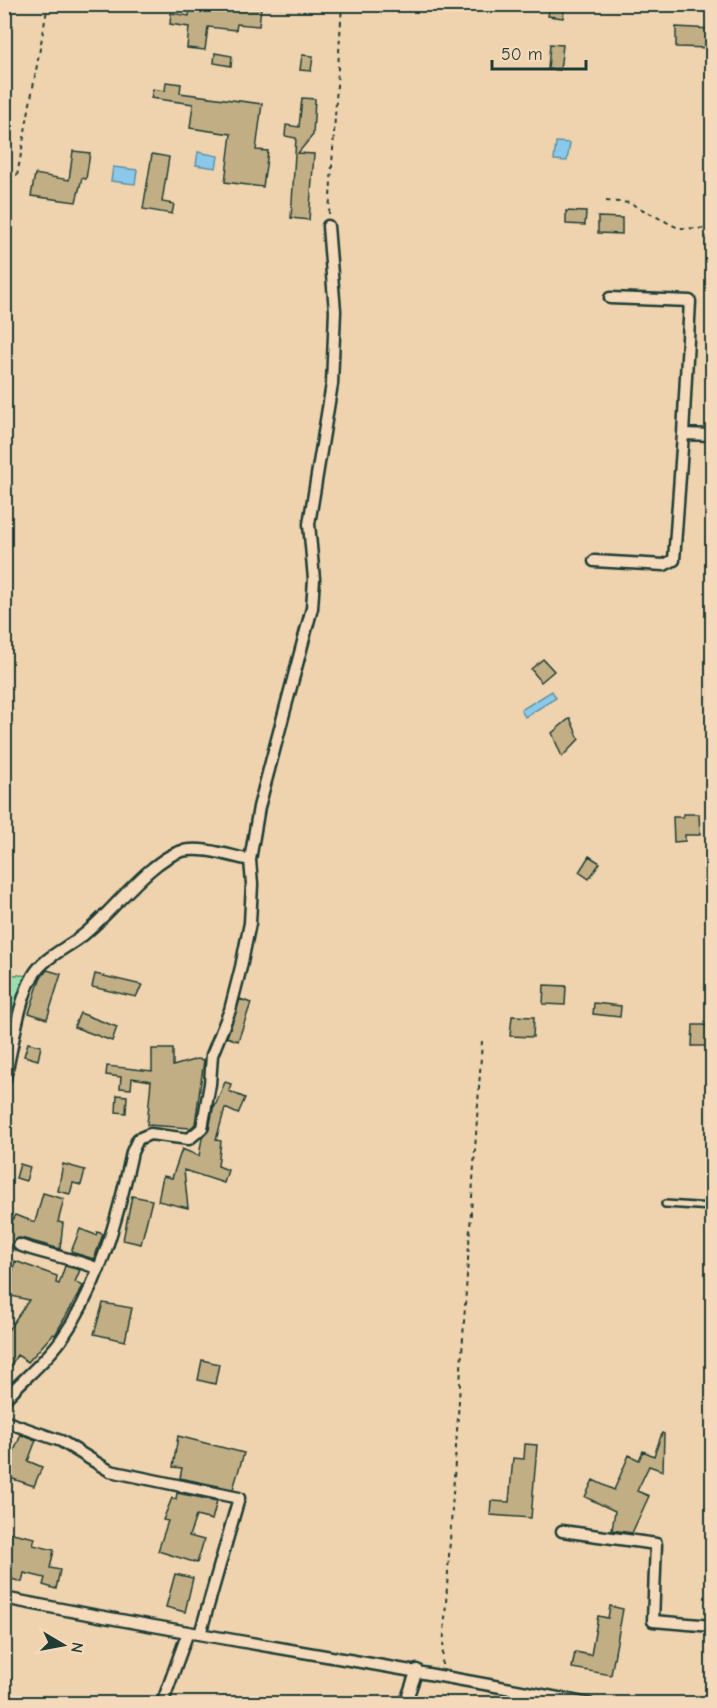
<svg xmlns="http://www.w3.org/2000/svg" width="717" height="1708" viewBox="0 0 717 1708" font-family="'Comic Neue',sans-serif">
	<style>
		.green { fill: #98e0ae; stroke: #5c8e71; stroke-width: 1.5 }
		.water { fill: #8bc9ec; stroke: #6091a2; stroke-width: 1.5 }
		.building { fill: #c1ae85; stroke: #1f3d34; stroke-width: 1.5 }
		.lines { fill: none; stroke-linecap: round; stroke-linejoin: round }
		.service-casing { stroke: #1f3d34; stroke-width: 10 }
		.minor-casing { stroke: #1f3d34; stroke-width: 15 }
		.path { stroke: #1f3d34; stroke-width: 2; stroke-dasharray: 4.5 4.5; stroke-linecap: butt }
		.service { stroke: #f5d9bb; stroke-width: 5 }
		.minor { stroke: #f5d9bb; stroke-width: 10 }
	</style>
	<rect width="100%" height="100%" fill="#efd3af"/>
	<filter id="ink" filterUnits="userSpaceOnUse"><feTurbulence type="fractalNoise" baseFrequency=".0167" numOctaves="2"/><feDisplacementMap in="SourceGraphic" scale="12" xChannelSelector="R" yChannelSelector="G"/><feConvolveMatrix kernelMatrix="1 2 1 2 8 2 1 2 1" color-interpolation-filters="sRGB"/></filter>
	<g filter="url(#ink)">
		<path class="green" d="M4,974L32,976L16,1033L5,1034Z"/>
		<path class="water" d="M556,142L570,143L567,161L554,160Z
			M198,152L218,156L216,168L196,165Z
			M113,167L137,170L135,184L111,181Z
			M552,691L556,698L525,717L521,710Z"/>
		<path class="building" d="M205,4L261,7L259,26L237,24L236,30L208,27L205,50L187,48L189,27L170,24L171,13L189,16L190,8L205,10Z
			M550,4H565L563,18L548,16Z
			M676,27L712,29V48L676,47Z
			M550,44L563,45L560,70L548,69Z
			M215,53L232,56L231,66L214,63Z
			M302,55L313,56L311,71L300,70Z
			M166,82L181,84L180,93L262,104L256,150L268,151L263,187L225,182L231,134L190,128L193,104L151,98L153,89L165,91Z
			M302,98L315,99L313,135L298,153L314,154L309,220L291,218L296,138L285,136L286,125L299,127Z
			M73,151L90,153L86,179L82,178L76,202L31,196L35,174L69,180Z
			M152,154L169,157L162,202L174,204L172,214L143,209Z
			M566,211L586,212L585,225L566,224Z
			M598,217L622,218V234L598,233Z
			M543,659L554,671L541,682L531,669Z
			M570,718L579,739L562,757L552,733Z
			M683,814H699L700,835H685V841L674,842L673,817H683Z
			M589,856L600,863L589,879L579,872Z
			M47,970L61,974L47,1019L29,1013L40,979Z
			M95,974L142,985L136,997L92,987Z
			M544,985L566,986L565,1005L543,1004Z
			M240,999L251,1003L238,1041L227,1037Z
			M594,1003L621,1006L620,1017L593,1014Z
			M80,1013L117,1027L112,1041L74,1027Z
			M512,1016L534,1017L533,1037L510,1036Z
			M693,1025H711L710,1046H692Z
			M28,1043L41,1046L38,1060L24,1056Z
			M152,1049H173V1066L197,1059L204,1060L195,1124L191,1128L147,1125L151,1081L132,1078L131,1089L120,1088L121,1077L106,1075L107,1066L152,1071Z
			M225,1082L231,1084L229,1091L245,1098L238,1114L225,1108L216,1140L221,1141L218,1166L228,1170L224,1183L184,1170L188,1208L158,1201L163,1176L172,1178L182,1149L199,1156L202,1138L209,1130L214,1104L215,1106Z
			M117,1095L127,1096L126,1113L116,1112Z
			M20,1164L30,1167L26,1181L16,1178Z
			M63,1164L85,1170L81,1185L73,1183L70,1194L58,1191Z
			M43,1193L64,1199L58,1222L63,1223L60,1249L21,1238L15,1239L12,1245L4,1244V1219L12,1222L15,1215L35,1222Z
			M132,1196L152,1200L141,1244L123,1240Z
			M80,1229L96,1235L97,1232L103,1234L94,1259L71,1252Z
			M15,1261L57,1276L56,1283L59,1284L65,1266L80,1270L75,1282L83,1286L55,1335L53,1334L28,1362L17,1355L4,1377V1336L29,1300L7,1295Z
			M103,1303L132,1308L125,1341L94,1334Z
			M202,1360L219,1364L215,1384L198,1380Z
			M662,1433L664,1434L663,1471L649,1466L637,1491L649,1496L632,1533L612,1530L615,1511L585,1497L593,1480L614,1490L629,1455L639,1460L643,1451L654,1456Z
			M21,1435L36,1440L28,1461L42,1467L34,1486L4,1476V1456L11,1458Z
			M178,1436L244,1453L233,1489L180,1478L182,1468L173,1467Z
			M525,1444L537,1445L531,1518L490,1515L491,1501L509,1502L513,1458L524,1459Z
			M177,1493L217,1501L212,1520L196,1516L189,1536L204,1540L197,1563L158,1551L168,1521L163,1520L172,1498L176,1499Z
			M8,1532L35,1538L33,1545L54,1550L50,1568L60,1570L56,1589L43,1585L45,1578L24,1573L22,1582L4,1577V1544Z
			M175,1574L193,1578L185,1612L166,1607Z
			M610,1606L623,1609L611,1675L572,1668L575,1652L591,1655L598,1616L608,1618Z"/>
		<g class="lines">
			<defs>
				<path id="service" d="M665,1204L712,1207"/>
				<path id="minor" d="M610,298L690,301L683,434L712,435
					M594,561L664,565L674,560L683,434
					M4,1082C12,1052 18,1001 33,976C43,958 65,949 82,936C110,915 150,859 182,851C202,846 230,856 250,860
					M19,1245C46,1255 73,1258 99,1269
					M4,1400C22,1380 45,1362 61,1340C100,1284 118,1218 132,1152L138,1139L150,1134L189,1139L202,1128L210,1084L212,1055L230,1010L241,967L250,923L252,884L250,860L259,807L312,608L314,579L309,524L332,384L335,311L328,226
					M4,1421L61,1441L110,1471L239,1498L200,1634
					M562,1531L656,1544L653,1621L712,1626
					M4,1598C199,1637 395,1665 589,1704
					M162,1704L188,1632
					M405,1704L417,1670"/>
			</defs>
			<use href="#service" class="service-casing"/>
			<use href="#minor" class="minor-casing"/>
			<path class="path" d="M17,176L48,4
				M606,201L630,203L678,228L712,229
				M329,214L342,4
				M442,1665L482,1041"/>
			<use href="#service" class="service"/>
			<use href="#minor" class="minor"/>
		</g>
	</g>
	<rect width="717" height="1708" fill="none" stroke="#f5d9bb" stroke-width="24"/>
	<rect x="12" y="12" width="693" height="1684" fill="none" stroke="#1f3d34" stroke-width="2" filter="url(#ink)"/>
	<g transform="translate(63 1645) rotate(100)" stroke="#f5d9bb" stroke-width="4.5" paint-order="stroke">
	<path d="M0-4.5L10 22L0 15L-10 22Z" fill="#1f3d34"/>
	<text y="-9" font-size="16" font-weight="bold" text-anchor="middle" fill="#1f3d34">N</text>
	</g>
	<path d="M492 60v9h94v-9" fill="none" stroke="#1f3d34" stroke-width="3"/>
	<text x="501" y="60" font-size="18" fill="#1f3d34" stroke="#f5d9bb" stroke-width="4.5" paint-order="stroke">50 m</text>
</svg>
